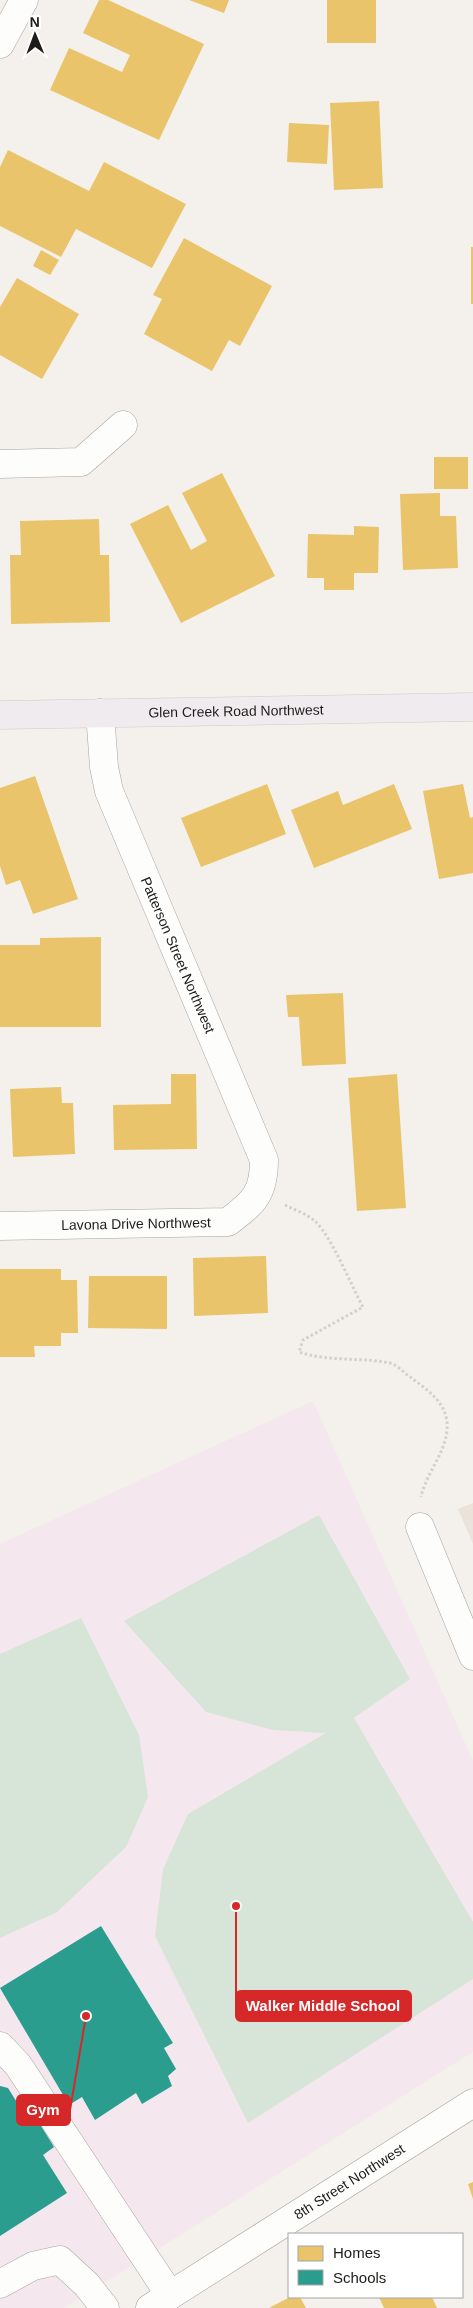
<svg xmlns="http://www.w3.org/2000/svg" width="473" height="2308" viewBox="0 0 473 2308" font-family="Arial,sans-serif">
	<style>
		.built { fill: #ebe3da }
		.education { fill: #f5e7ee }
		.green { fill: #d6e5d8 }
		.homes { fill: #e9c46a }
		.schools { fill: #2a9d8f }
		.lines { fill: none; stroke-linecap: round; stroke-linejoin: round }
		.minor-casing { stroke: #a8a4a1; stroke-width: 29 }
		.major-casing { stroke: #ceccca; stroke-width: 29 }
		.path { stroke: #d2d0cf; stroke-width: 3; stroke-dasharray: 2.5 2.5; stroke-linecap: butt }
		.minor { stroke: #fdfdfc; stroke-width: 28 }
		.major { stroke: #efebee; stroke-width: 28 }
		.labels { text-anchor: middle; stroke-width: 5; stroke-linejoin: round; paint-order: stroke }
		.street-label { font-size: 14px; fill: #1e1c19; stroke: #fff }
		.leader { fill: none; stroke: #d62828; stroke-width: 2 }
		.callout-dot { fill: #d62828; stroke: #fff; stroke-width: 2 }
		.callout { fill: #d62828; stroke: #d62828; stroke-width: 2 }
		.callout-label { font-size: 15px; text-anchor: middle; font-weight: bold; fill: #fff }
	</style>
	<rect width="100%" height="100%" fill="#f4f0ec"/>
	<path class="built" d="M473,1503V1544L458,1509Z"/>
	<path class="education" d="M313,1401L473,1761V2052L64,2308H0V1544Z"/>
	<path class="green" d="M319,1515L410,1679L354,1718L473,1922V1979L248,2123L155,1936L163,1869L188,1814L326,1733L273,1730L206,1712L124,1621Z
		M81,1618L139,1735L148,1797L126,1847L57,1912L0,1938V1654Z"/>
	<path class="homes" d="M99,0H108L204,44L159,140L50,90L69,48L122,72L130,55L83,33Z
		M189,0H229L224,13Z
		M327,0H376V43H327Z
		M379,101L383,188L334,190L330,103Z
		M289,123L329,125L327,164L287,162Z
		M8,150L89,191L104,162L186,204L152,268L76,229L61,257L0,226V167Z
		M184,238L272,286L240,346L229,340L212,371L144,334L162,299L153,295Z
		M471,247H473V304H471Z
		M41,250L59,260L50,275L33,266Z
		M17,278L79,314L42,379L0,355V307Z
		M434,457H468V489H434Z
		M222,473L275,576L181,623L130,524L168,505L191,550L207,541L182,493Z
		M440,493V516H456L458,568L403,570L400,494Z
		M99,519L100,555H109L110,622L11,624L10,555H21L20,521Z
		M354,526L379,527L378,573H354V590H324V578H307L308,534L354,535Z
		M35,776L78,899L33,914L20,880L6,885L0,866V788Z
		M267,784L286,834L201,867L181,818Z
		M394,784L412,829L314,868L291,810L338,791L343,805Z
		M463,784L470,818L473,817V873L439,879L423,791Z
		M101,937V1027H0V945H40V938Z
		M343,993L346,1064L302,1066L299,1017H288L286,995Z
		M171,1074H196L197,1149L114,1150L113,1105L171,1104Z
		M397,1074L406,1208L357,1211L348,1078Z
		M61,1087L62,1103H73L75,1154L13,1157L10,1089Z
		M266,1256L268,1313L194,1316L193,1258Z
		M0,1269H61V1280H77L78,1333H61V1346H34L35,1357H0Z
		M89,1276H167V1329L88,1328Z
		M473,2182V2199L468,2184Z
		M290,2297H300L306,2308H269Z
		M379,2297H432L437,2308H384Z"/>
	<path class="schools" d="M101,1926L173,2043L164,2048L176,2069L168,2076L172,2086L142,2104L136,2093L95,2120L82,2097L69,2105L0,1988Z
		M0,2086L8,2088L28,2120L35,2116L54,2147L43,2155L67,2193L0,2236Z"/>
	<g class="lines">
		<defs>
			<g id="minor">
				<path d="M0,44L24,0"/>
				<path d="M0,464L81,462L123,425"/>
				<path id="s1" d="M0,1226L228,1222C254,1202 264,1194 264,1160L109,791L104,767L100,713"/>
				<path d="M420,1527L473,1656"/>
				<path d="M0,2046L18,2065L170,2295"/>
				<path d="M0,2284L33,2266L60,2260L87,2285L105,2308"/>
				<path id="s2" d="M150,2308L473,2103"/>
			</g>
			<g id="major">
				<path id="s3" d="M0,715L473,707"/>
			</g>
		</defs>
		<use href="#minor" class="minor-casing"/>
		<use href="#major" class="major-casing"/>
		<path class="path" d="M285,1205C295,1210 307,1214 316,1222C332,1238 351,1285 363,1307L303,1340L299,1352C329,1362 360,1357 390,1363C397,1365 403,1372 409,1376C427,1390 449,1403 447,1429C446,1453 426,1473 421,1497"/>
		<use href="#minor" class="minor"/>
		<use href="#major" class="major"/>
	</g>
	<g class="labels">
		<g class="street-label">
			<text dy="5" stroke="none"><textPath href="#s3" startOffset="236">Glen Creek Road Northwest</textPath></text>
			<text transform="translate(178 955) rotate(67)" y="5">Patterson Street Northwest</text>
			<text dy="5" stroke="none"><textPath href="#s1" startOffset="136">Lavona Drive Northwest</textPath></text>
			<text dy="5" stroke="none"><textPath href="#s2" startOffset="236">8th Street Northwest</textPath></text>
		</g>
	</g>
	<path class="leader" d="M236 1906L236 2006M86 2016L70 2110"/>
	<g class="callout-dot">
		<circle cx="236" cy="1906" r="5"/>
		<circle cx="86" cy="2016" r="5"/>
	</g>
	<g class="callout">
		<rect x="236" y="1991" width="175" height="30" rx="5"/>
		<rect x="17" y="2095" width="53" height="30" rx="5"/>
	</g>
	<g class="callout-label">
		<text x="323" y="2011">Walker Middle School</text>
		<text x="43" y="2115">Gym</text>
	</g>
	<rect x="288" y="2233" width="175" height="65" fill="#ffffff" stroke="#a5a4a3"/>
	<rect x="298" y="2246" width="25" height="15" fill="#e9c46a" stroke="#a5a4a3"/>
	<text x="333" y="2258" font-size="15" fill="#1e1c19">Homes</text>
	<rect x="298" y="2270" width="25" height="15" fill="#2a9d8f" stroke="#a5a4a3"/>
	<text x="333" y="2283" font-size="15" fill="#1e1c19">Schools</text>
	<g transform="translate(35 35) rotate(359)" stroke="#ffffff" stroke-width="4" paint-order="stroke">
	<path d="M0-4L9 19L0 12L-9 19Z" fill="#1e1c19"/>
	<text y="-8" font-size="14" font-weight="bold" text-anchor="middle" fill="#1e1c19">N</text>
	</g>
</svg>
